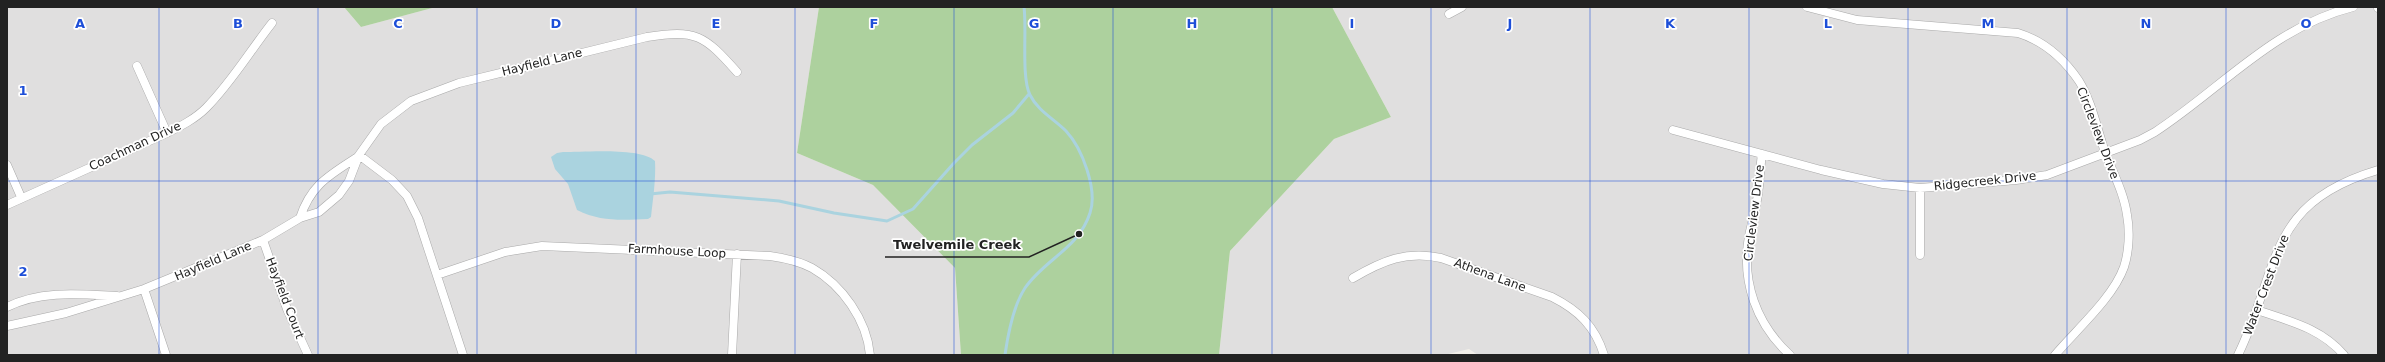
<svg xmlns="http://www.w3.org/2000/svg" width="2385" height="362" viewBox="0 0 2385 362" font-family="'DejaVu Sans',sans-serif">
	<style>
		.residential { fill: #e0dfdf }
		.forest { fill: #add19e }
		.water { fill: #aad3df }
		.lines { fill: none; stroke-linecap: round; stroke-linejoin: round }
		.stream { stroke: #aad3df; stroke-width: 3 }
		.minor-casing { stroke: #a9a9a9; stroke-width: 9 }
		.minor { stroke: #fff; stroke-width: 8 }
		.grid { fill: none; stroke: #1d4ed8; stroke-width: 1; stroke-opacity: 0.55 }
		.labels { text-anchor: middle; stroke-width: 3.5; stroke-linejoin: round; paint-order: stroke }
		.street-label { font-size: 12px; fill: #222; stroke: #fff }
		.grid-label { font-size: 13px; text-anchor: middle; font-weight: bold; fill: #1d4ed8; stroke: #fff; stroke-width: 3.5; stroke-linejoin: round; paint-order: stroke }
		.leader { fill: none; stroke: #222; stroke-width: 1.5 }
		.callout-dot { fill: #222; stroke: #fff; stroke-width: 1.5 }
		.callout-label { font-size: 13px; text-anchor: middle; font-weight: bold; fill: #222; stroke: #fff; stroke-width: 3.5; stroke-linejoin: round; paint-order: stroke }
	</style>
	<rect width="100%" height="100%" fill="#f2efe9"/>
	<path class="residential" d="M7,7H344L361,27L436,7H819L797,153L873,185L955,268L961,355H7Z
		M1332,7H2378V355H1478L1469,349L1444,355H1219L1230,251L1334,139L1391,117Z"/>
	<path class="forest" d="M344,7H436L361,27Z
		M819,7H1332L1391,117L1334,139L1230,251L1219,355H961L955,268L873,185L797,153Z"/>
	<path class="water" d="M563,152C583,152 642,147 655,161C656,180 653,198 651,217L648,219C622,220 601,222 577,210L568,184L555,169L551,157L557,153Z"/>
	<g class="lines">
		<path class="stream" d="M650,194L670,192L779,201L834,213L887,221L913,209L954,163L972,145L1013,113L1029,94
			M1005,355C1008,334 1013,306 1025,288C1044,260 1079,248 1090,213C1098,190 1082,148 1066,131C1054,119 1038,111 1030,95C1021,77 1027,29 1024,7"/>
		<defs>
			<path id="minor" d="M1807,7L1857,20L2018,33C2044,41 2064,59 2079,81C2092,102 2097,129 2105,152C2113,173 2124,193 2127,215C2130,231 2129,252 2124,267C2113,298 2076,330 2055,355
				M2378,7V8
				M1449,14L1462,7
				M137,66L167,133
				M1673,130L1821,170L1883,184L1920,188L2016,180L2047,175L2140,140L2155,132C2221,89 2273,27 2353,7
				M1762,154C1760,167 1760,181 1758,194C1756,208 1752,222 1749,236C1741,281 1756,324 1790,355
				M359,155L392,180L407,196L418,218L463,355
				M7,165L21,197
				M7,205L167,133C181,126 195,119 206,108C231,83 250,51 272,23
				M300,218C311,184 330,175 359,156
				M263,240L287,309L308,355
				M1920,255V188
				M437,275L505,252L542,246L770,256C784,258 799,261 812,268C842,285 867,320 870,355
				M1353,278C1382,261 1407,250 1441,258L1552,297C1578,310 1595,326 1604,355
				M144,289L166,355
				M7,307C40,290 80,294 117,296
				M2257,310C2289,321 2321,328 2344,355
				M7,326L66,313L144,289L263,240L300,218L319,212L339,195L349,181L359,155L381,124L411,101L459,83L647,37C696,29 704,35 737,72
				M732,355L737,254
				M2238,355C2281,266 2266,203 2378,170"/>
		</defs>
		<use href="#minor" class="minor-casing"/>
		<use href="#minor" class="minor"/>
	</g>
	<path class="grid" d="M159,7V355M318,7V355M477,7V355M636,7V355M795,7V355M954,7V355M1113,7V355M1272,7V355M1431,7V355M1590,7V355M1749,7V355M1908,7V355M2067,7V355M2226,7V355M7,181H2378"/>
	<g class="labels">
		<g class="street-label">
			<text transform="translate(542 62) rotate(-14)" y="4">Hayfield Lane</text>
			<text transform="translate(2098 133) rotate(69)" y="4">Circleview Drive</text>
			<text transform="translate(135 146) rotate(-25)" y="4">Coachman Drive</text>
			<text transform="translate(1985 181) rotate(-6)" y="4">Ridgecreek Drive</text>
			<text transform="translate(1754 213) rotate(-83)" y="4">Circleview Drive</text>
			<text transform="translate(677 251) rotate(3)" y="4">Farmhouse Loop</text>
			<text transform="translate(213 261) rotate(-23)" y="4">Hayfield Lane</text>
			<text transform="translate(1490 275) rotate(20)" y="4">Athena Lane</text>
			<text transform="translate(2266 285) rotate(-69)" y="4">Water Crest Drive</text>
			<text transform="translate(285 298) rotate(69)" y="4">Hayfield Court</text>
		</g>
	</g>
	<g class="grid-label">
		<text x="80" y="28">A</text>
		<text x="238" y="28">B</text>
		<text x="398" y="28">C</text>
		<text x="556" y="28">D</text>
		<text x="716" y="28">E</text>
		<text x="874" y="28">F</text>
		<text x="1034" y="28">G</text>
		<text x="1192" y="28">H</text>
		<text x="1352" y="28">I</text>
		<text x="1510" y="28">J</text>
		<text x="1670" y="28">K</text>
		<text x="1828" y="28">L</text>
		<text x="1988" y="28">M</text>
		<text x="2146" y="28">N</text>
		<text x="2306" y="28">O</text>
		<text x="23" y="95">1</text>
		<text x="23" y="276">2</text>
	</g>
	<path class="leader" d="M1079 234L1029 257H885"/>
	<circle class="callout-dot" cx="1079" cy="234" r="4"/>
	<g class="callout-label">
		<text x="957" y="249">Twelvemile Creek</text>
	</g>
	<rect width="2385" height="362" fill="none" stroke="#222222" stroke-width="16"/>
</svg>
